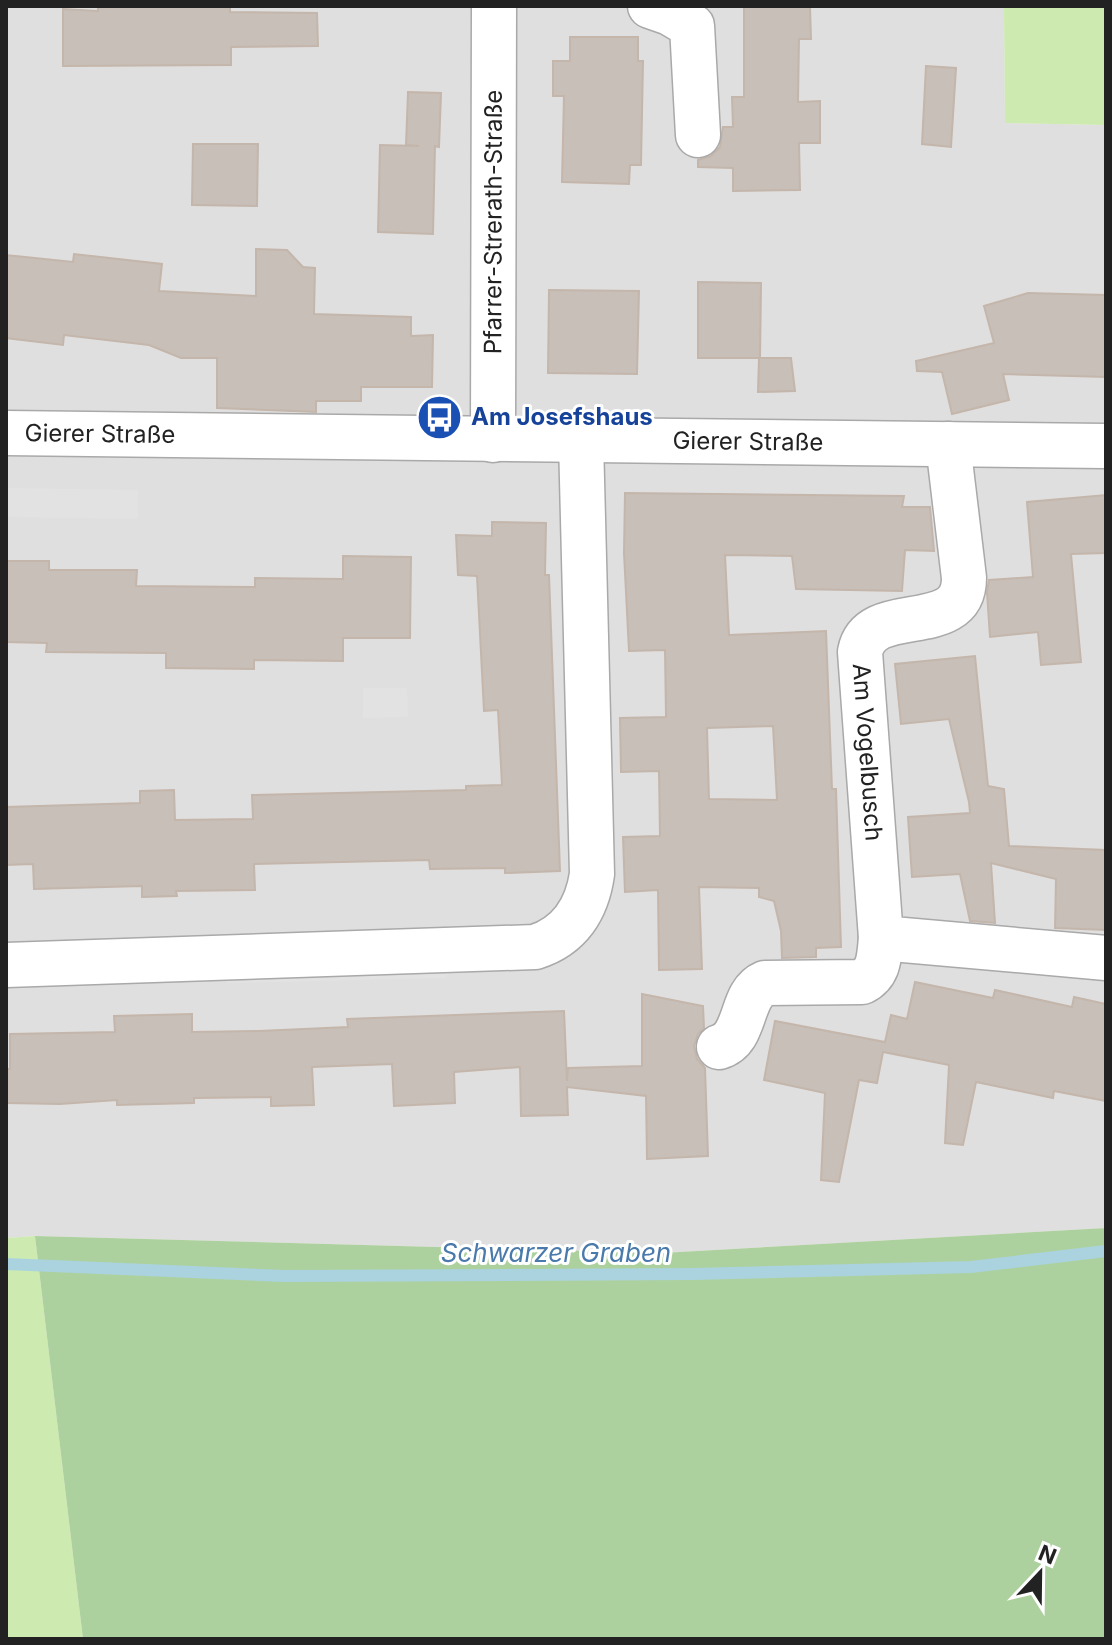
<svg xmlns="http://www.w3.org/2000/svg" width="1112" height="1645" viewBox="0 0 1112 1645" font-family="Inter,sans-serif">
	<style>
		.residential { fill: #e0dfdf }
		.grass { fill: #cdebb0 }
		.forest { fill: #add19e }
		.parking { fill: #e2e2e2 }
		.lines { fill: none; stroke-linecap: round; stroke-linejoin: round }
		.stream { stroke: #aad3df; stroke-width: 12 }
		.building { fill: #c7bfb8; stroke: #c4b6ab; stroke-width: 2; fill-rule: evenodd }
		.street-casing { stroke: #a9a9a9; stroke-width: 47 }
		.street { stroke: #fff; stroke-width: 44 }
		.labels { text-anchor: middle; stroke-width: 6; stroke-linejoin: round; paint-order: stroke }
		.street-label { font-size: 24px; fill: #222; stroke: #fff }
		.transit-label { font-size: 24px; font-weight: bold; fill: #164399; stroke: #fff; text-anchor: start }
		.water-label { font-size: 26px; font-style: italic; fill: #4a7aab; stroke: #fff }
	</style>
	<rect width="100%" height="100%" fill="#f2efe9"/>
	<path class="residential" d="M6,6H1004L1005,123L1106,125V1228L662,1253L35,1236L6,1238Z"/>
	<path class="grass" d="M1004,6H1106V125L1005,123Z
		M35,1236L83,1639H6V1238Z"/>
	<path class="forest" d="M1106,1228V1639H83L35,1236L662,1253Z"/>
	<path class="parking" d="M6,488L138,490V519L6,517Z
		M363,688H407L408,717L363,718Z
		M453,967L445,978L227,983V972Z"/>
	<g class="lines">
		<path class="stream" d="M6,1264L284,1276L694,1274L971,1267L1106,1251"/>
	</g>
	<path class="building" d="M230,6V12L317,13L318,46L231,47V65L63,66V9L98,11V7Z
		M744,6H810L811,39H799L798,102L820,101V143H799L800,190L733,191V168L698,167V160L711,156L720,147L723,127H733L732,97H744Z
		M570,37H638V61H643L641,165H630L629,184L562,182L564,96H553V61H570Z
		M926,66L956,68L951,147L922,144Z
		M408,92L441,93L439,147L435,146L433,234L378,232L380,145L419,146L406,145Z
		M193,144H258L257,206L192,205Z
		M256,249L287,250L303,267L315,268L314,314L411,317V336L433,335L432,387H361V401H316V412L217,408V358H181L149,345L64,335L63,345L6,338V255L73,262L74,254L162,264L159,291L256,296Z
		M698,282L761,283L760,358H791L795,391L758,392L759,358H698Z
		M549,290L639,291L637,374L548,373Z
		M1028,293L1106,295V377L1003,374L1009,400L952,414L942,372L917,371L916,361L994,343L984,306Z
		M625,493L904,496L902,507H930L934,551L905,550L902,591L796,589L792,556L725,555L729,635L826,631L832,789H836L841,947L816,948V957L782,958L781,931L774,901L759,897V888L699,887L702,969L659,970L658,890L625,892L623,837L660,836L659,771L621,772L620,718L666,717L665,650L629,651L624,553ZM773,726L777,800L709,799L707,728Z
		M1106,495V553L1071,554L1081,662L1041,665L1038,632L990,637L987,592L989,580L1033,577L1027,502Z
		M492,522L546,523L545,575H549L560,871L505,873V868L430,869L429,860L254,864L255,890L176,891L177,896L142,897V886L34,889L33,864L6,865V807L140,803V791L174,790L175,820L253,819L252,795L466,790V786L502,785L498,710L484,711L477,576L458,575L456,535L492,536Z
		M343,556L411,557L410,638H343V661L254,660V669L166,668V653L46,652L47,643L6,642V561H49V570H137L136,586L255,587V578L343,579Z
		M975,656L988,786L1004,789L1009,846L1106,850V930L1055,928L1056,879L991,863L995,923L970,921L960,874L912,877L908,817L970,813L969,802L949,719L901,724L895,664Z
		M915,982L993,998L995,990L1072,1007L1074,997L1106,1004V1101L1054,1091L1053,1098L976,1082L963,1145L945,1143L949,1065L883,1052L877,1083L859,1080L839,1182L821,1180L825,1093L764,1080L775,1021L885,1042L891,1015L907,1019Z
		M642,994L703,1006L704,1028L698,1034L694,1046L697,1059L705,1068L708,1156L647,1159L646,1096L567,1087L568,1115L521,1116L520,1067L454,1072L455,1103L394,1106L392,1064L312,1067L314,1105L271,1106V1097L194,1098V1103L117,1105V1100L60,1104L6,1103V1069H10V1034L115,1032L114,1016L192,1014V1032L259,1031L348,1027L347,1019L564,1011L567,1081L568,1068L642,1066Z"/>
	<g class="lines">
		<defs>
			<g id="street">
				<path d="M650,6L670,13L692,26L698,135"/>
				<path id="s1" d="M6,433L1106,446"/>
				<path id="s2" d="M493,440L494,6"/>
				<path id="s3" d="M948,444L964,578C964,640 870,599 860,652L881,938L1106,958"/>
				<path d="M6,965L535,947C570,936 587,909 592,874L581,440"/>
				<path d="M719,1047C748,1039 739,994 765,983L862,982C880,973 879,956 881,938"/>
			</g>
		</defs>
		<use href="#street" class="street-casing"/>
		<use href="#street" class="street"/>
	</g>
	<defs>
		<symbol id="bus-disc" viewBox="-11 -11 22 22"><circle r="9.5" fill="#1a4fb4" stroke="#fff"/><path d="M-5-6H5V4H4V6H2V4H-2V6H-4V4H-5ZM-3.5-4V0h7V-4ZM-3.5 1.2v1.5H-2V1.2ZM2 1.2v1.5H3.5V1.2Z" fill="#fff"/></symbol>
	</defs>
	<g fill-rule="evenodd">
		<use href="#bus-disc" x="414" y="392" width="51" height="51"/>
	</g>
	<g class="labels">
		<g class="street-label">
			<text dy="8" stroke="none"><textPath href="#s2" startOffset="218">Pfarrer-Strerath-Straße</textPath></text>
			<text dy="8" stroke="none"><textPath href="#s1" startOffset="94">Gierer Straße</textPath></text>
			<text dy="8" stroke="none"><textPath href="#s1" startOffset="742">Gierer Straße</textPath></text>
			<text dy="8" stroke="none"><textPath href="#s3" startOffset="376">Am Vogelbusch</textPath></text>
		</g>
		<g class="transit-label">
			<text x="471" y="425">Am Josefshaus</text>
		</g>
		<g class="water-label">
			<text x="556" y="1262">Schwarzer Graben</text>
		</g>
	</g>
	<rect width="1112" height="1645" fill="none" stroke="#222222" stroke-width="16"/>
	<g transform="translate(1040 1573) rotate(22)" stroke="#ffffff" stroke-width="6" paint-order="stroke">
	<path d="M0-6L14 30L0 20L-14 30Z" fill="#222222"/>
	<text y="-12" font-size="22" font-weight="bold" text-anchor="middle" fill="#222222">N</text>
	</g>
</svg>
